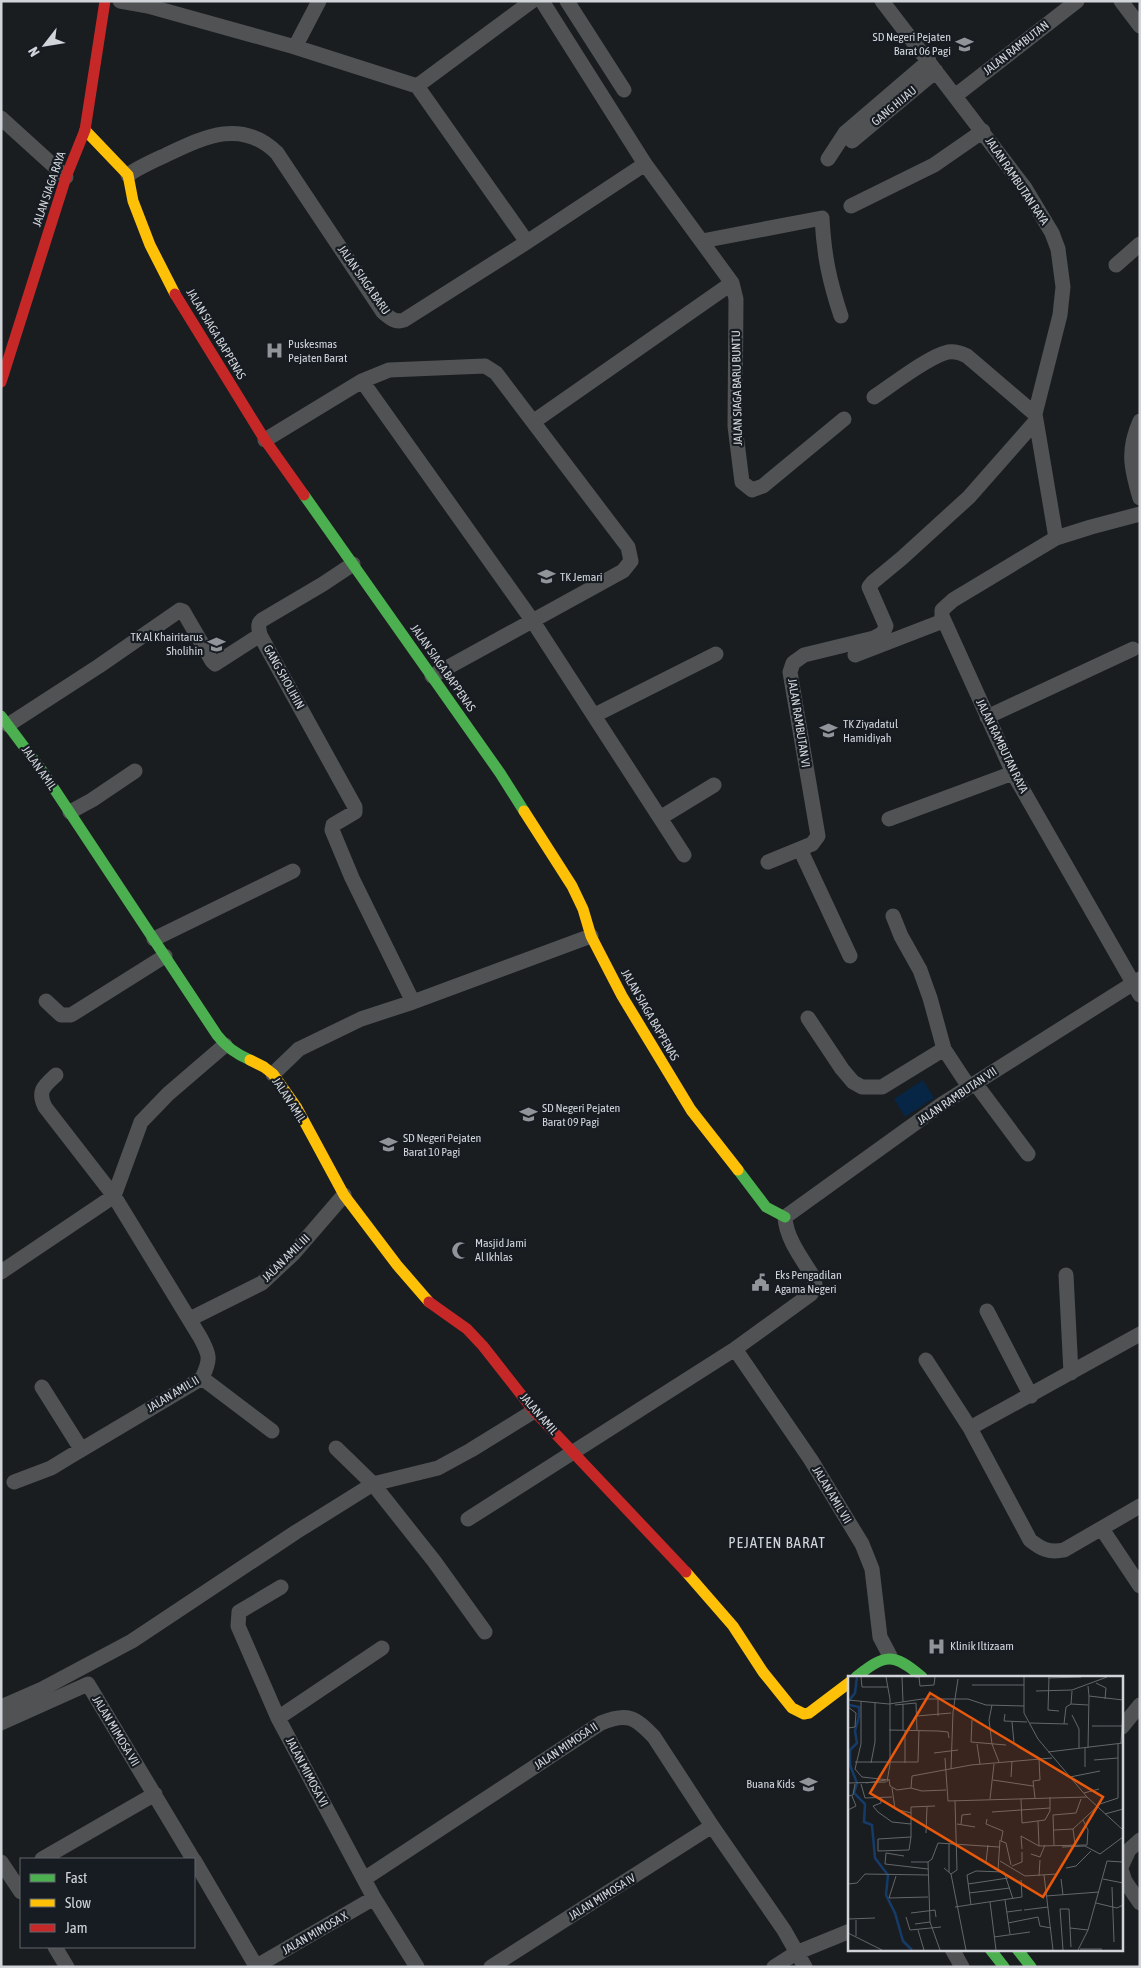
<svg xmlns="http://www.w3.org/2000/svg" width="1141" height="1968" viewBox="0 0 1141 1968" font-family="'Asap Condensed',sans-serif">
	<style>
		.green { fill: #072545 }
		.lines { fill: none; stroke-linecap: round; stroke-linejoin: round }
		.street { stroke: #505254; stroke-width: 15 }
		.fast { stroke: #4caf50; stroke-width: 11 }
		.slow { stroke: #ffc107; stroke-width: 11 }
		.jam { stroke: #c62828; stroke-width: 11 }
		.labels { text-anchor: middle; stroke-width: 4.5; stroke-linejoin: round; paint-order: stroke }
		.poi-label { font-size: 12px; fill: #d1d5da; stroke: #171c23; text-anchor: start }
		.street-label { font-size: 12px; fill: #d1d5da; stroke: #171c23 }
		.quarter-label { font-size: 15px; letter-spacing: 1px; fill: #d1d5da; stroke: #171c23 }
		.inset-river { fill: none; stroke: #153b68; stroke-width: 2.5 }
		.inset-road { fill: none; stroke: #63676a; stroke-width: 1 }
		.view { fill: #e8590c; fill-opacity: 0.15; stroke: #e8590c; stroke-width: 2.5 }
		.inset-edge { fill: none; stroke: #d1d5da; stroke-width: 2.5 }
	</style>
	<rect width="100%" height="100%" fill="#1a1d20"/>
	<path class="green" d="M923,1080L934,1098L905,1117L894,1099Z"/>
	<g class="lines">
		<path class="street" d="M120,1L148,6L295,47L417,86L527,242
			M542,1L645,164L732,283L736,299L735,426L742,482L752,490L763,486L844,419
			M567,1L624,90
			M882,1L1025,188L1052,233L1058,249L1063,287L1060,315L1035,414L1056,538
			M1121,1L1140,26
			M295,47L319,1
			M417,86L532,1
			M955,96L1077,1
			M1,118L66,177
			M852,141L936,71
			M828,159L845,133L929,61
			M128,175C139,167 153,161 166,155C204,137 241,118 277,153L383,312C390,318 395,323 404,320L527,242L645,164
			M851,206L934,165L983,131
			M702,241L822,218C824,255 829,280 841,316
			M1116,265L1140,244
			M362,381L532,620L684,855
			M874,397C892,385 929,356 948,352C955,351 961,353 967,356L1035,414
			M1140,421C1127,450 1131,468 1140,498
			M533,422L732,283
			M265,440L362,381L389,370L485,366L496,373L628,547L631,561L623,571L432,676
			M1140,514L1091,527L1056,538L953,600L942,610V616L1013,773L1140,995
			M353,564L323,584L262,620C257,624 259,629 260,635L355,807V812L333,825L332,830L352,878L413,1002
			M855,655L943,621
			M595,715L716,654
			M987,717L1133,649
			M8,725L99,666L180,610L183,611L212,661L215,664L260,635
			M70,812L92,800L135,771
			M660,818L714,785
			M889,819L1013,773
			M800,849L850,956
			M768,862L812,844L818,836L790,672L793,663L804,655L874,638L883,633L886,626L869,587L873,582L902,558L969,497L1035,422
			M893,916L901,936L920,970L930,998L944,1049L969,1087
			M154,939L293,871
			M46,1001L61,1015H71L165,956
			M808,1018L842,1069L853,1082L862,1087H882L944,1049
			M273,1074L299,1049L361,1019L413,1002L591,936
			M975,1083L1028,1154
			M1,1272L114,1196L141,1122L168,1094L225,1045
			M1066,1275L1071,1373
			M987,1311L1031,1396
			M190,1319L262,1283L293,1254L344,1195
			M735,1349L811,1460L862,1544L872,1569L880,1637L890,1656
			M926,1360L970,1428L1030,1540C1041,1549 1049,1553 1064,1550L1140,1506
			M202,1378L272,1431
			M42,1387L81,1449
			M970,1428L1140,1334
			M336,1448L373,1484L434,1561L485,1632
			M14,1482L51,1468L69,1457L202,1378C211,1359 210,1355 200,1337L114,1196L45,1107C37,1091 44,1086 56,1075
			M468,1519L735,1349L811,1294L815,1284L814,1278C803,1260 786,1239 785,1217L942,1104L1140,979
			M1102,1529L1140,1586
			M281,1587L239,1612L238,1626L278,1718L374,1898L417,1967
			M1,1707L42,1689L132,1641L296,1532L373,1484L438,1468L471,1450L534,1411
			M278,1718L382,1648
			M1,1723L88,1684L193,1859
			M1122,1727L1140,1705
			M42,1859L155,1794
			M194,1860L256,1966
			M1,1862L21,1892
			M1122,1865L1129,1850L1140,1840
			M1122,1872L1125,1881L1140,1903
			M364,1879L601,1723C627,1712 635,1717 654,1737L712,1826L784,1930L805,1967
			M55,1947L67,1967
			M952,1949L962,1967
			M255,1967L374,1898
			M491,1967L712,1826
			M774,1967L796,1953L850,1931"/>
		<path class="fast" d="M304,495L500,773L524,811
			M1,716L43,772L217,1035C226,1047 236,1054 250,1060
			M738,1170L766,1207L785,1217
			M856,1677C885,1654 893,1652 922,1677
			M990,1949L1004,1967
			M1017,1949L1031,1967"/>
		<path class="slow" d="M85,130L128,175L133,201L150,245L175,294
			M524,811L572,886L583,909L591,936L622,996L691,1110L738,1170
			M250,1060L264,1067L273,1074L297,1108L344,1195L397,1265L429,1302
			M686,1572L733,1626L763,1672L792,1708L804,1714L809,1713L850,1682"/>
		<path class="jam" d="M175,294L265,440L304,495
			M1,382L66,177L85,130L105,1
			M429,1302L467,1329L483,1346L534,1411L686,1572"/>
	</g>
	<defs>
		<symbol id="school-bare" viewBox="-9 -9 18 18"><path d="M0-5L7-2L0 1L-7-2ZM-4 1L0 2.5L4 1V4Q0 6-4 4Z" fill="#919599" stroke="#171c23" stroke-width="2.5" paint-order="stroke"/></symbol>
		<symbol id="hospital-bare" viewBox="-9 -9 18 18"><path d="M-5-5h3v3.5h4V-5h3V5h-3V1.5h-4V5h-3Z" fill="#919599" stroke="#171c23" stroke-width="2.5" paint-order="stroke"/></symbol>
		<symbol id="mosque-bare" viewBox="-9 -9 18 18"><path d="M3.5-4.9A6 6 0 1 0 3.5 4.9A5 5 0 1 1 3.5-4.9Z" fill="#919599" stroke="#171c23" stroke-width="2.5" paint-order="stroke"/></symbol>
		<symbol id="civic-bare" viewBox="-9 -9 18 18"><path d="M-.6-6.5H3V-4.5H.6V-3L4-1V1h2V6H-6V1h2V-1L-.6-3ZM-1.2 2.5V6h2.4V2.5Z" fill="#919599" stroke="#171c23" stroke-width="2.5" paint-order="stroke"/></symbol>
	</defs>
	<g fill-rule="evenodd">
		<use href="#school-bare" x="952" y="32" width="25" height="25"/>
		<use href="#hospital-bare" x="262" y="338" width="25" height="25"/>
		<use href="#school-bare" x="534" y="564" width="25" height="25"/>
		<use href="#school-bare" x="204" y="632" width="25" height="25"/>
		<use href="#school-bare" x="816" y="718" width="25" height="25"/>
		<use href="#school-bare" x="516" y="1102" width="25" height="25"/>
		<use href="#school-bare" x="376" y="1132" width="25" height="25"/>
		<use href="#mosque-bare" x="448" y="1238" width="25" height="25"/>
		<use href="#civic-bare" x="748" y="1270" width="25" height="25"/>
		<use href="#hospital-bare" x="924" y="1634" width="25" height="25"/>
		<use href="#school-bare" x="796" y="1772" width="25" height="25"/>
	</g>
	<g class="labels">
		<g class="poi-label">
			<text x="951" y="41" text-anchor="end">SD Negeri Pejaten<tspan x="951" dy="14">Barat 06 Pagi</tspan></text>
			<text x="288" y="348">Puskesmas<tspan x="288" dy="14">Pejaten Barat</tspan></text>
			<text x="560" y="581">TK Jemari</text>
			<text x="203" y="641" text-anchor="end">TK Al Khairitarus<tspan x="203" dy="14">Sholihin</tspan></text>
			<text x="843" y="728">TK Ziyadatul<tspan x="843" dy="14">Hamidiyah</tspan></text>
			<text x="542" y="1112">SD Negeri Pejaten<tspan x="542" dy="14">Barat 09 Pagi</tspan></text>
			<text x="403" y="1142">SD Negeri Pejaten<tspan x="403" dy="14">Barat 10 Pagi</tspan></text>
			<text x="475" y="1247">Masjid Jami<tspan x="475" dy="14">Al Ikhlas</tspan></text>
			<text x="775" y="1279">Eks Pengadilan<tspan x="775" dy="14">Agama Negeri</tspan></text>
			<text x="950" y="1650">Klinik Iltizaam</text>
			<text x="795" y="1788" text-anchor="end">Buana Kids</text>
		</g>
		<g class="street-label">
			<text transform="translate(1016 48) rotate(-38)" y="4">JALAN RAMBUTAN</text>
			<text transform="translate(894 106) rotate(-40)" y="4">GANG HIJAU</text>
			<text transform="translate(1017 181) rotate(56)" y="4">JALAN RAMBUTAN RAYA</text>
			<text transform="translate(49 189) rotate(-71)" y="4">JALAN SIAGA RAYA</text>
			<text transform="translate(364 280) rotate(55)" y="4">JALAN SIAGA BARU</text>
			<text transform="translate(216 334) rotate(59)" y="4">JALAN SIAGA BAPPENAS</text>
			<text transform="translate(737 388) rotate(-91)" y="4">JALAN SIAGA BARU BUNTU</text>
			<text transform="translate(443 668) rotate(55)" y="4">JALAN SIAGA BAPPENAS</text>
			<text transform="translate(284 677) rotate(61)" y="4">GANG SHOLIHIN</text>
			<text transform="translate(799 723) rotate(81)" y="4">JALAN RAMBUTAN VI</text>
			<text transform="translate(1002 746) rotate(64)" y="4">JALAN RAMBUTAN RAYA</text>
			<text transform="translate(39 768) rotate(55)" y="4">JALAN AMIL</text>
			<text transform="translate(650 1015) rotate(60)" y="4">JALAN SIAGA BAPPENAS</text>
			<text transform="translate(957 1096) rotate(-34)" y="4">JALAN RAMBUTAN VII</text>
			<text transform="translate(289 1100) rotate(57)" y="4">JALAN AMIL</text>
			<text transform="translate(286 1258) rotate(-45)" y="4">JALAN AMIL III</text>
			<text transform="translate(173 1394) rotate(-31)" y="4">JALAN AMIL II</text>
			<text transform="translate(539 1414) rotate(49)" y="4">JALAN AMIL</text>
			<text transform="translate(832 1495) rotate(59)" y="4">JALAN AMIL VII</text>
			<text transform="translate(116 1731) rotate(59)" y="4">JALAN MIMOSA VII</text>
			<text transform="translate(566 1746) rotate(-34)" y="4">JALAN MIMOSA II</text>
			<text transform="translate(307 1772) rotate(62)" y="4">JALAN MIMOSA VI</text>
			<text transform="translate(602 1897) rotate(-32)" y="4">JALAN MIMOSA IV</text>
			<text transform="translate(315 1933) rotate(-30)" y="4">JALAN MIMOSA X</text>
		</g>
		<g class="quarter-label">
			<text x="777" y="1548">PEJATEN BARAT</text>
		</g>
	</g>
	<g transform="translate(848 1676)">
		<rect width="275" height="275" fill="#1a1d20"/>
		<path class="inset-river" d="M9,1L7,17L0,26L1,29L11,31V40L7,55L9,67L2,74V89L9,107L6,117L17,128L16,146L24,149L27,182L40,199L38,219L47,237L55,265L64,274"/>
		<path class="inset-road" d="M13,1L14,11H40M38,1L42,23V88L39,106M54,1L55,26M67,1H71L72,10L86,9L87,1M176,1V37L190,63L239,121L275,154M201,1L200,34L211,35M200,2L233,1M248,7L258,12L257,23M124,9H176M240,10L241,20L275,24M188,15L224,14L259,1M224,15L223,28L240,29M0,24L41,28L74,23H120L138,29L176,30M13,25V68L7,93L14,101L41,104M47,29L68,27L69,54M144,29L141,44L144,68L151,86M0,31L8,37L7,51L0,52M157,38L156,45L179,46M224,39L231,53V72M69,40L103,37M90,40V23M164,46L166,67M182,47L220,48M216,48L218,31L223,28M244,50H274M41,54L90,55L100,56L101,62M55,54V28M57,54V87M123,66L158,69M123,66L124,44M273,67L275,35M129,68L132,88M237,72V91M240,72L241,20M200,76L275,67M86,77L110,74M97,82L100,125L239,121M246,84L270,82M7,86H70L71,54M23,87L27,66V26M103,93L105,36L110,3M163,101L164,85M222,101L252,95M41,103L42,110L49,114L63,112L74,115L98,114M145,104L185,110M0,107L38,106M18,107L38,104M13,108L17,122L44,121M44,112L47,133L63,137M63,112L64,100L123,89L204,82M236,117L251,113M0,120L5,119L7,108M33,122V127L25,130L30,136L44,146L63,148M187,122L185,105L192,104L191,83M142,123L146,88M173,123L174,147L197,144L202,135V121M0,134L8,130L4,120M144,136L202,132M257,138L275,133M139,143L138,148L155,155L153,165L158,167L163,189M190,145L191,170M109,148L127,151M113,148L114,139L123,138M225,153L227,168M206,154L225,153L252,128L270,122V68M78,157L79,131M63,161L30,163V175L61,174L63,161V131L87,130M90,167L151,171M206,169L205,139L228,137L233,123M214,171L237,170L252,178L275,161M174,173L173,160L191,170L239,169L240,154L235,144M183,178L192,181L197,169M56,180L38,177L37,188L80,193M152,185L177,200L209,198M63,186H80M80,186L82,246L92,274M80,186L84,183L90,167M138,186L140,169M164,190L174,186V176M96,192L103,198L109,194L107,125M218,192L228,190L243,175M150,194L152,164M101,196V168M103,198L118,274M196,199L205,274M48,200L41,222L80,221M191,200L192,184M213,203L215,219M255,203L275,207M0,208L9,207L17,198L80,199M120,208L160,202M264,211L266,266M121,217L162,212M198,220L251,216M157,224L162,258M142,226L148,274M248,227L269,232L275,229M123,229L119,199L128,195L156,196L165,223M107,231L174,221L173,204M176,234L200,231M159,236L174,234M63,237L87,234L88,241M58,241L62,254L93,251M0,243L27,242M160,247L190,241L192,250L203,252M67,248L82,246M222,252L240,254M70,254L76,274M0,257L34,274M8,260V244M146,261L182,256M232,273H254M215,274L212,233H221L223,271M230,274L240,254L259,185L275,186"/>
		<path class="view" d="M82,17L255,121L195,221L22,117Z"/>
		<rect width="275" height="275" class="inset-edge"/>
	</g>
	<rect width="1141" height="1968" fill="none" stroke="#d1d5da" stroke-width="5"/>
	<rect x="20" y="1858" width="175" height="90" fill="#171c23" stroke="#61666c"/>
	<rect x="30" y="1874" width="25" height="8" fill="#4caf50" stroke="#61666c"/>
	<text x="65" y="1883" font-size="15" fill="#d1d5da">Fast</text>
	<rect x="30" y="1899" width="25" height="8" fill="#ffc107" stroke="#61666c"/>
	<text x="65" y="1908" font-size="15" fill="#d1d5da">Slow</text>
	<rect x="30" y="1924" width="25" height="8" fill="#c62828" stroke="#61666c"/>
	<text x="65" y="1933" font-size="15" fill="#d1d5da">Jam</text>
	<g transform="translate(45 45) rotate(239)" stroke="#171c23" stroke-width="4" paint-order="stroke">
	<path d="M0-4L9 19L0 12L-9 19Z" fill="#d1d5da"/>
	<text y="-8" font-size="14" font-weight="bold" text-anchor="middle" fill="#d1d5da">N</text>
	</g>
</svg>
